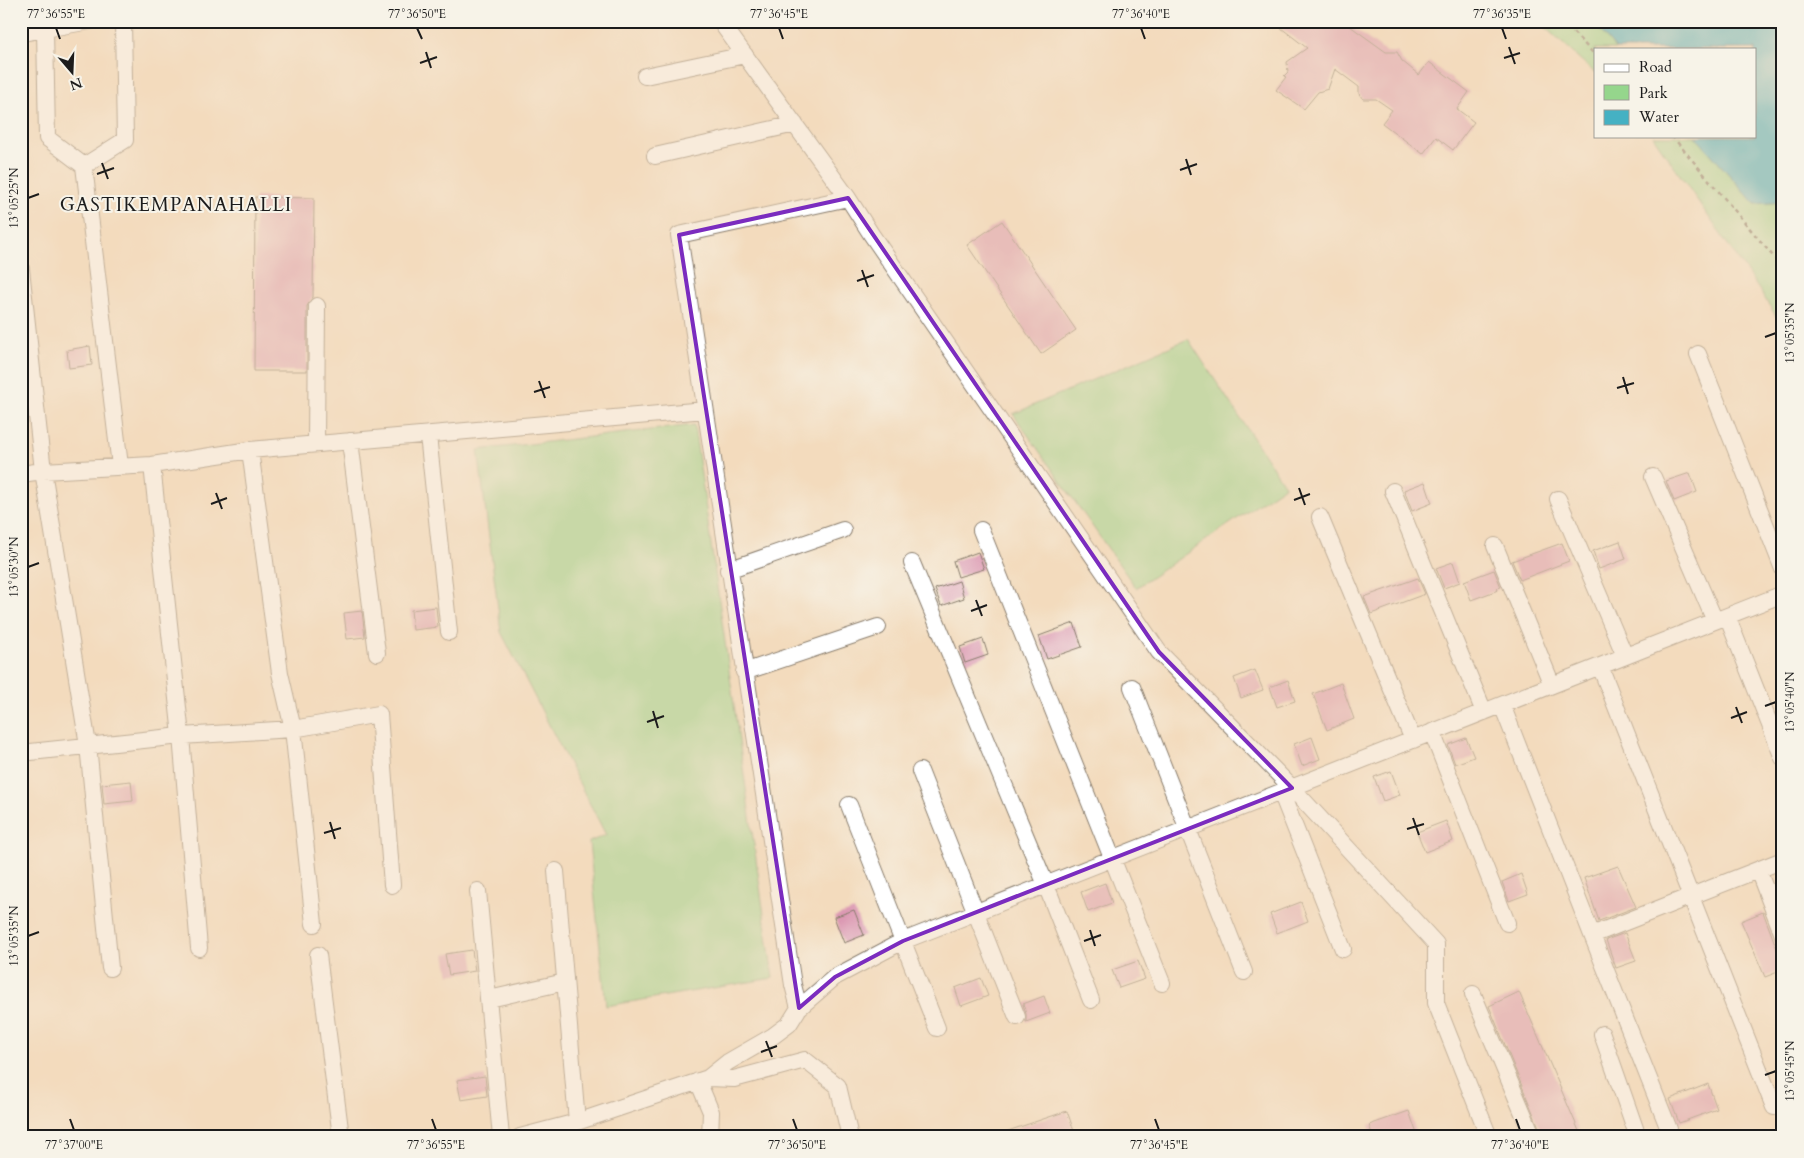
<svg xmlns="http://www.w3.org/2000/svg" width="1804" height="1158" viewBox="0 0 1804 1158" font-family="Cardo,serif">
	<style>
		.green { fill: #95d68c; stroke: #587954 }
		.water { fill: #45b1c3; stroke: #306670 }
		.building { fill: #dc99b3 }
		.lines { fill: none; stroke-linecap: round; stroke-linejoin: round }
		.minor-casing { stroke: #887c6c; stroke-width: 18 }
		.path { stroke: #887c6c; stroke-width: 2.5; stroke-dasharray: 4 4; stroke-linecap: butt }
		.minor { stroke: #fff; stroke-width: 16 }
		.marked { fill: none; stroke: #7b2cbf; stroke-width: 4; stroke-linejoin: round }
		.ticks { fill: none; stroke: #1c1c1c; stroke-width: 2 }
		.labels { text-anchor: middle; stroke-width: 4; stroke-linejoin: round; paint-order: stroke }
		.quarter-label { font-size: 19px; letter-spacing: 1px; fill: #1c1c1c; stroke: #f7f3e8 }
		.neatline { fill: none; stroke: #1c1c1c; stroke-width: 2 }
		.ticks-label { font-size: 12px; text-anchor: middle; fill: #1c1c1c }
	</style>
	<rect width="100%" height="100%" fill="#f7f3e8"/>
	<filter id="ink" filterUnits="userSpaceOnUse"><feTurbulence type="fractalNoise" baseFrequency=".02" numOctaves="2"/><feDisplacementMap in="SourceGraphic" scale="10" xChannelSelector="R" yChannelSelector="G"/><feConvolveMatrix kernelMatrix="1 2 1 2 8 2 1 2 1" color-interpolation-filters="sRGB"/></filter>
	<filter id="wash" filterUnits="userSpaceOnUse"><feTurbulence type="fractalNoise" baseFrequency=".0096" numOctaves="4" result="noise"/><feDisplacementMap in="SourceGraphic" scale="20" xChannelSelector="R" yChannelSelector="G"/><feGaussianBlur stdDeviation="1.12" result="paint"/><feColorMatrix in="noise" values="0 0 0 0 0 0 0 0 0 0 0 0 0 0 0 0 0 1.4 0 .05"/><feComposite in="paint" operator="in"/></filter>
	<g filter="url(#wash)">
		<rect width="100%" height="100%" fill="#f3dbbd"/>
		<path class="green" d="M1538,21H1592L1616,49H1595V73Z
			M1653,136H1695L1755,204L1783,202V327L1760,291Z
			M1188,339L1285,486L1136,588L1013,414Z
			M694,425L773,978L606,1006L589,842L606,835L501,632L478,450Z"/>
		<path class="water" d="M1592,21H1783V202L1755,204L1695,136H1755V49H1616Z"/>
		<g id="blocks">
			<path class="building" d="M1272,21H1343L1386,52H1397L1402,61L1419,75L1429,62L1469,92L1457,109L1474,122L1453,150L1436,137L1423,154L1382,123L1392,110L1376,99H1363L1359,94V87L1335,69L1328,89L1318,92L1304,109L1276,90L1286,77L1284,76L1288,72L1287,62L1307,48Z
				M255,197L314,198L313,297L307,306V371H254Z
				M1002,221L1076,330L1041,354L967,245Z
				M90,346L92,365L69,368L67,350Z
				M1690,473L1697,492L1674,501L1666,481Z
				M1425,482L1432,503L1412,511L1404,490Z
				M1620,541L1626,559L1599,569L1593,551Z
				M1562,543L1569,561L1520,580L1512,561Z
				M978,552L984,569L958,577L953,561Z
				M1453,562L1460,582L1444,588L1436,568Z
				M1494,570L1501,587L1497,588L1498,590L1471,600L1464,581Z
				M1418,578L1425,594L1371,614L1364,597Z
				M959,581L964,598L941,606L935,589Z
				M436,607L438,627L413,630L411,610Z
				M362,611L365,637L347,639L344,613Z
				M1074,623L1082,647L1047,659L1039,636Z
				M983,639L988,655L965,663L960,647Z
				M1255,670L1263,690L1241,698L1234,678Z
				M1288,680L1295,701L1277,707L1270,687Z
				M1341,683L1354,719L1327,730L1313,694Z
				M1312,737L1320,759L1302,766L1294,744Z
				M1466,738L1474,757L1455,764L1448,745Z
				M1391,771L1400,795L1383,801L1374,777Z
				M131,781L133,801L104,804L102,784Z
				M1446,821L1453,841L1425,852L1417,832Z
				M1618,866L1636,907L1599,921L1584,878Z
				M1521,874L1528,894L1509,901L1502,882Z
				M1105,883L1112,903L1088,912L1081,892Z
				M1301,902L1308,921L1277,933L1270,914Z
				M854,910L864,935L844,943L834,917Z
				M1763,912L1783,965V970L1765,977L1741,921Z
				M1625,933L1636,961L1616,968L1606,940Z
				M472,950L475,971L449,975L445,954Z
				M1138,961L1145,979L1119,988L1112,970Z
				M981,978L988,996L961,1006L955,988Z
				M1519,992L1579,1131L1565,1137H1543L1489,1006Z
				M1044,996L1050,1013L1026,1022V1014L1023,1004Z
				M485,1076L487,1096L461,1100L457,1080Z
				M1708,1084L1717,1109L1679,1123L1670,1099Z
				M1067,1111L1076,1137H996V1135Z
				M1409,1111L1418,1137H1373L1369,1125Z"/>
		</g>
	</g>
	<g filter="url(#ink)">
		<use href="#blocks" fill-opacity="0" stroke="#887c6c" stroke-width="1"/>
		<g class="lines">
			<defs>
				<path id="minor" d="M720,21L848,198L871,234L1159,652L1292,788L1436,944V1003L1489,1137
					M45,29L90,21
					M21,33L45,29L47,138L84,166L120,466
					M645,76L745,55
					M655,156L795,124
					M84,166L125,140L123,21
					M21,269L43,471L21,474
					M1698,354L1783,569
					M428,435L449,632
					M350,441L377,653
					M316,444L317,306
					M250,450L280,673L293,729L314,924
					M152,465L181,736L199,948
					M1653,477L1715,621
					M1393,491L1484,712
					M1558,499L1625,656
					M1320,517L1413,740
					M981,530L1162,983
					M1495,546L1552,685
					M912,563L1046,885L1091,1000
					M728,570L843,530
					M1727,616L1783,758
					M1600,666L1774,1107
					M744,672L878,627
					M1132,687L1244,972
					M1502,705L1592,935
					M1432,732L1507,923
					M21,753L181,736L293,729L379,714L392,885
					M920,771L1017,1017
					M1281,792L1343,949
					M849,805L937,1028
					M1758,870L1783,935
					M556,871L577,1122
					M478,891L501,1137
					M318,955L341,1137
					M110,968L88,745L43,471L152,465L250,450L705,410
					M1473,994L1533,1137
					M489,999L565,982
					M799,1008L793,985L679,235L848,198
					M1602,1034L1638,1137
					M708,1078L734,1079L805,1060L838,1086L850,1137
					M698,1081L711,1112L710,1137
					M1670,1132L1592,935L1783,860
					M520,1137L577,1122L708,1078L728,1062L773,1036L789,1024L799,1008L835,977L903,941L1783,594"/>
			</defs>
			<use href="#minor" class="minor-casing"/>
			<path class="path" d="M1562,21L1595,55
				M1672,136L1783,268"/>
			<use href="#minor" class="minor"/>
		</g>
	</g>
	<path d="M0 0H1804V1158H0ZM848,198L1159,652L1292,788L903,941L835,977L799,1008L679,235Z" fill="#f3dbbd" fill-opacity=".55" fill-rule="evenodd"/>
	<path class="marked" d="M848,198L1159,652L1292,788L903,941L835,977L799,1008L679,235Z"/>
	<path class="ticks" d="M56,28L60,39M417,28L422,39M779,28L783,39M1141,28L1145,39M1502,28L1506,39M1509,47L1515,64M426,52L431,68M1504,58L1520,53M420,63L437,57M1186,159L1191,175M102,163L108,179M1180,170L1197,164M97,174L114,168M28,198L39,194M862,270L868,287M857,281L874,275M1765,337L1776,333M1623,377L1628,394M539,381L545,398M1617,388L1634,383M534,392L550,387M1299,488L1305,505M216,493L222,509M1294,500L1310,494M211,504L227,498M28,567L39,563M976,600L982,616M971,611L987,605M1765,706L1776,702M1736,707L1742,723M653,711L658,728M1731,718L1747,712M647,722L664,716M1413,818L1419,835M330,822L335,839M1407,829L1424,824M324,833L341,828M1090,930L1095,946M28,936L39,932M1084,941L1101,935M766,1041L772,1057M761,1052L777,1046M1765,1075L1776,1071M70,1119L74,1130M432,1119L436,1130M793,1119L797,1130M1155,1119L1159,1130M1516,1119L1520,1130"/>
	<g class="labels">
		<g class="quarter-label">
			<text x="176" y="211">GASTIKEMPANAHALLI</text>
		</g>
	</g>
	<rect width="1804" height="1158" fill="none" stroke="#f7f3e8" stroke-width="55"/>
	<rect x="1594" y="48" width="162" height="90" fill="#f7f3e8" stroke="#9f9d96"/>
	<rect x="1604" y="64" width="25" height="8" fill="#ffffff" stroke="#9f9d96"/>
	<text x="1639" y="72" font-size="15" fill="#1c1c1c">Road</text>
	<rect x="1604" y="85" width="25" height="15" fill="#95d68c" stroke="#9f9d96"/>
	<text x="1639" y="98" font-size="15" fill="#1c1c1c">Park</text>
	<rect x="1604" y="110" width="25" height="15" fill="#45b1c3" stroke="#9f9d96"/>
	<text x="1639" y="122" font-size="15" fill="#1c1c1c">Water</text>
	<g transform="translate(72 72) rotate(161)" stroke="#f7f3e8" stroke-width="4" paint-order="stroke">
	<path d="M0-4L9 19L0 12L-9 19Z" fill="#1c1c1c"/>
	<text y="-8" font-size="14" font-weight="bold" text-anchor="middle" fill="#1c1c1c">N</text>
	</g>
	<rect x="28" y="28" width="1748" height="1102" class="neatline"/>
	<g class="ticks-label">
		<text x="56" y="18">77°36'55"E</text>
		<text x="417" y="18">77°36'50"E</text>
		<text x="779" y="18">77°36'45"E</text>
		<text x="1141" y="18">77°36'40"E</text>
		<text x="1502" y="18">77°36'35"E</text>
		<text transform="translate(14 198) rotate(-90)" y="4">13°05'25"N</text>
		<text transform="translate(1790 333) rotate(-90)" y="4">13°05'35"N</text>
		<text transform="translate(14 567) rotate(-90)" y="4">13°05'30"N</text>
		<text transform="translate(1790 702) rotate(-90)" y="4">13°05'40"N</text>
		<text transform="translate(14 936) rotate(-90)" y="4">13°05'35"N</text>
		<text transform="translate(1790 1071) rotate(-90)" y="4">13°05'45"N</text>
		<text x="74" y="1149">77°37'00"E</text>
		<text x="436" y="1149">77°36'55"E</text>
		<text x="797" y="1149">77°36'50"E</text>
		<text x="1159" y="1149">77°36'45"E</text>
		<text x="1520" y="1149">77°36'40"E</text>
	</g>
</svg>
